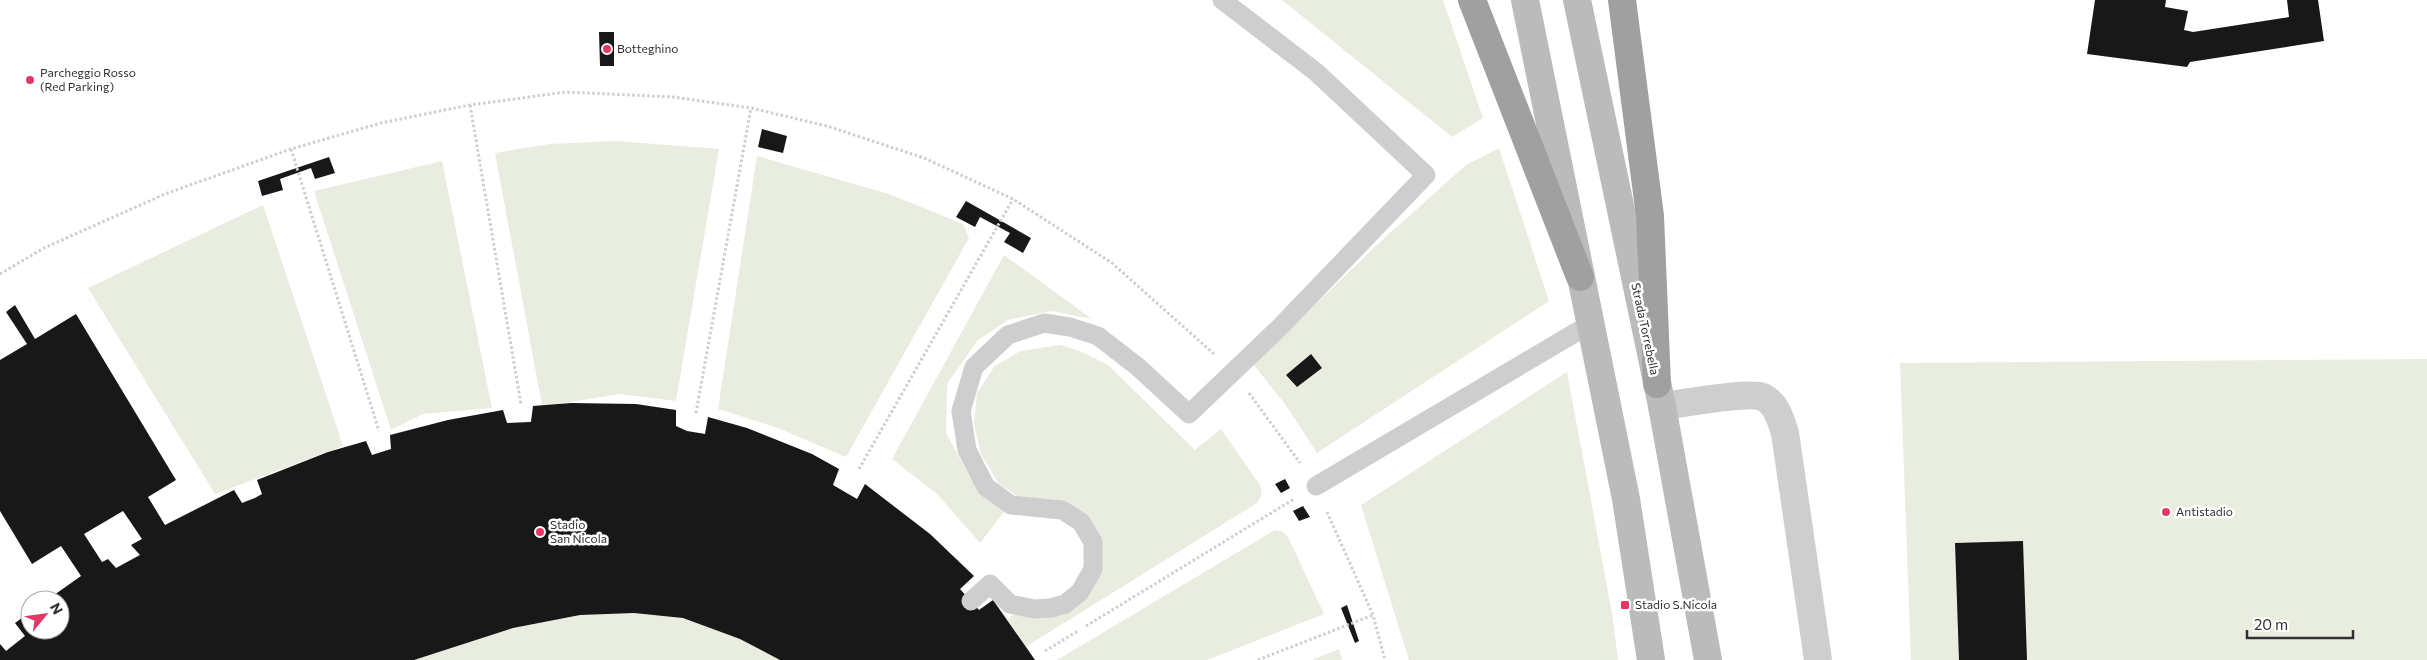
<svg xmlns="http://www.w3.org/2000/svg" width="2427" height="660" viewBox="0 0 2427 660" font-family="Commissioner,sans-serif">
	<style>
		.green { fill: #e9eddf }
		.building { fill: #181818; fill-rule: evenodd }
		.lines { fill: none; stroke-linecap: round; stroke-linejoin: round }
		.path { stroke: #cecece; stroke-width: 3; stroke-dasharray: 2.5 2.5; stroke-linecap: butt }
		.service { stroke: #cecece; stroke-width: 19 }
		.minor { stroke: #cecece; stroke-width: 28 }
		.secondary { stroke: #bbb; stroke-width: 28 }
		.trunk { stroke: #a0a0a0; stroke-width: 28 }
		.poi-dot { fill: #e33761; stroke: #fff; stroke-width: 2 }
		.labels { text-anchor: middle; stroke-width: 5; stroke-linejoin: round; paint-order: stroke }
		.poi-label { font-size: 12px; fill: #313131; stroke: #fff; text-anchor: start }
		.street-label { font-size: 12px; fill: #313131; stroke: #fff }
	</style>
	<rect width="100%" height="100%" fill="#fff"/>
	<path class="green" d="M1282,0H1443L1483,118L1452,137Z
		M616,141L719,149L676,401L619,394L558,404H636L676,410V426L687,431L705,434L708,417C754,429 797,446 839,469L833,485L857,499L865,484L930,534L974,576L960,589L979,610L993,600L1008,619L1017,612L1040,618L1055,616L1094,584L1075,508L1053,499H1022L999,484L981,454L974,424L977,393L994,367L1020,351L1061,345L1080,351L1108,365L1195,450L1221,429L1260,485L1262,494L1257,503L1027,646L1035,660H0V644L6,650L25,636L15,623L30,612V630H60V600H47L108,559L116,568L139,555L131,545L174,520L234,490L242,503L262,494L257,480L328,452L372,455L391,449L390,435L448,420L503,410L507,423L531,421L533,406L542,405L495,153L550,144Z
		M1499,148L1549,301L1317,453L1285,404L1253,364L1381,241L1466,165Z
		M757,156L889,194L963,224L969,238L846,457L778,428L718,409Z
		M442,161L492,408L423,414L391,430L314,191Z
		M263,205L343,446L215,494L88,288Z
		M1004,255L1092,319L1051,311L1008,320L978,340L947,384L946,433L971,479L1004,512L980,543L937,494L892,459Z
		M2427,359V660H1911L1900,363Z
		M1567,372L1612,613L1618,660H1409L1361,505Z
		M1275,530L1282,531L1288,537L1324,614L1207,660H1057Z
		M1339,649L1342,660H1312Z"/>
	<path class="building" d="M2095,0H2166L2165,7L2188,11L2184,30L2193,32L2289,17L2287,0H2318L2324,41L2190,62L2187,67L2087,54Z
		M599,32H614V66H600Z
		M762,129L787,136L783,153L758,147Z
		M329,157L335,173L315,179L311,168L280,179L283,190L262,196L258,181Z
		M966,201L1031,238L1023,253L1004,242L1010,233L980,217L975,227L956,217Z
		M15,305L35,339L76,314L176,480L148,497L165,525L234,490L242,503L255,498L262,494L257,480L328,452L366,441L372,455L391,449L390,435L448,420L503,410L507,423L531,422L533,406L571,403L636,404L676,410V426L687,431L705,434L708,417L747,428L812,454L839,469L833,485L857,499L865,484L930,534L974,576L960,589L979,610L993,600L1035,660H780L740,639L683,618L634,613L580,615L513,628L414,660H0V644L6,651L25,636L15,623L30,612V630H60V600H47L81,576L61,546L32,564L0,511V360L27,344L6,312ZM123,511L142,539L131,545L140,555L116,568L108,559L102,562L84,534Z
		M1311,354L1322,368L1297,387L1286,375Z
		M1285,479L1290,488L1281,493L1275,484Z
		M1303,506L1310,517L1299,521L1293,511Z
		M2023,541L2027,660H1959L1955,543Z
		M1347,605L1359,641L1355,643L1341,608Z"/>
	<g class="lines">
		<path class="path" d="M470,105L521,404
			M291,149L379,431
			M0,274L44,248L165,194L291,149L381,123L470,105L566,92L673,97L751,108L827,126L924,158L1013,199L1112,263L1214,354
			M1249,393L1300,463
			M696,413L751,108
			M859,469L1013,199
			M1327,512L1373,615L1385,660
			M1086,626L1294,499
			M1045,651L1078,631
			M1258,660L1373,615"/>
		<path class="service" d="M1316,486L1590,324
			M971,601L990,584L1010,604L1034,609L1051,608L1065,604L1080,592L1093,569V542L1081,522L1062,510L1011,505L986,487L967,450L961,411L974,367L1008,335L1044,323L1070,327L1098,336L1138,367L1189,414L1280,327L1426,175L1316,72L1222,0"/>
		<path class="minor" d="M1662,406C1682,404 1748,391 1763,397C1777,404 1781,421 1785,433L1818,660"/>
		<path class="secondary" d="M1525,0L1626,499L1651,660
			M1577,0L1662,406L1708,660"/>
		<path class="trunk" d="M1472,0L1580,277
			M1622,0L1650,216L1657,384"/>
	</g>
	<g class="poi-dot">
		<circle cx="607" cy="49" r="5"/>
		<circle cx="30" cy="80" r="5"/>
		<circle cx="2166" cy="512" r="5"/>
		<circle cx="540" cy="532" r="5"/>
		<rect x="1620" y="600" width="10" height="10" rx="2.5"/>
	</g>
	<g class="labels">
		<g class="poi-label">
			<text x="617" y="53">Botteghino</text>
			<text x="40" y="77">Parcheggio Rosso<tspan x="40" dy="14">(Red Parking)</tspan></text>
			<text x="2176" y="516">Antistadio</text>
			<text x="550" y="529">Stadio<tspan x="550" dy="14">San Nicola</tspan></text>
			<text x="1635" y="609">Stadio S.Nicola</text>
		</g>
		<g class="street-label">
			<text transform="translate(1645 329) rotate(78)" y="4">Strada Torrebella</text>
		</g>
	</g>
	<g transform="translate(45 615) rotate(61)"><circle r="24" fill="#ffffff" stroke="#adadad"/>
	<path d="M0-4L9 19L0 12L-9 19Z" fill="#e33761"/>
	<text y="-8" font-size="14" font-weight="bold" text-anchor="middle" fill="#313131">N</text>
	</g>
	<path d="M2247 630v8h106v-8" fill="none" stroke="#313131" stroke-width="2.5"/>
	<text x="2254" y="630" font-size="15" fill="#313131" stroke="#ffffff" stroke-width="4" paint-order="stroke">20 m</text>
</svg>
